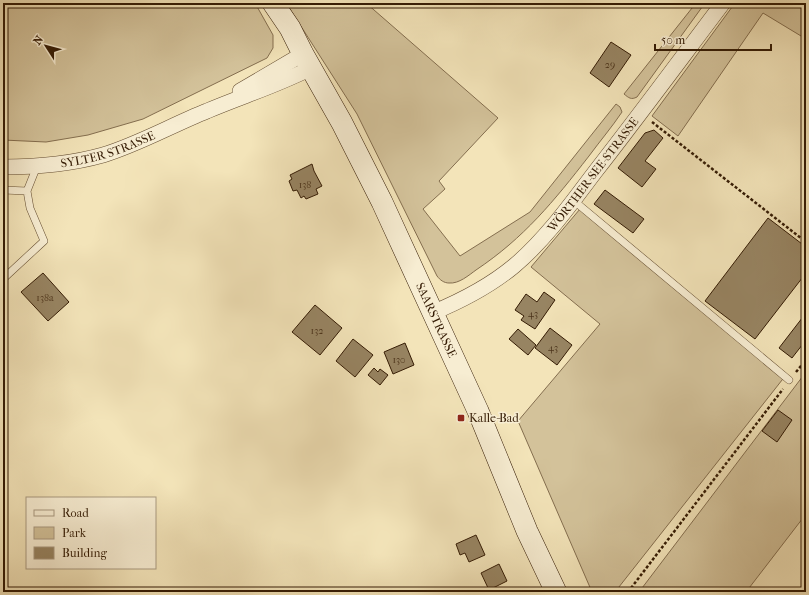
<svg xmlns="http://www.w3.org/2000/svg" width="809" height="595" viewBox="0 0 809 595" font-family="'IM FELL French Canon',serif">
	<style>
		.green { fill: #d3c29a; stroke: #846e4f }
		.building { fill: #978462; stroke: #341b04 }
		.lines { fill: none; stroke-linecap: round; stroke-linejoin: round }
		.lane-casing { stroke: #644d31; stroke-width: 8 }
		.street-casing { stroke: #644d31; stroke-width: 16 }
		.secondary-casing { stroke: #341b04; stroke-width: 22 }
		.path { stroke: #341b04; stroke-width: 2.5; stroke-dasharray: 3 2; stroke-linecap: butt }
		.lane { stroke: #f7edd2; stroke-width: 7 }
		.street { stroke: #f7edd2; stroke-width: 15 }
		.secondary { stroke: #f7edd2; stroke-width: 21 }
		.poi-dot { fill: #8f2418; stroke: #f7edd2; stroke-width: 1.5 }
		.labels { text-anchor: middle; stroke-width: 3; stroke-linejoin: round; paint-order: stroke }
		.number-label { font-size: 10px; fill: #4d351c }
		.street-label { font-size: 12px; fill: #341b04; stroke: #f7edd2 }
		.poi-label { font-size: 12px; fill: #341b04; stroke: #f7edd2; text-anchor: start }
	</style>
	<rect width="100%" height="100%" fill="#f3e4b9"/>
	<filter id="stains"><feTurbulence type="fractalNoise" baseFrequency=".005" numOctaves="4"/><feColorMatrix values="0 0 0 0 .2 0 0 0 0 .09 0 0 0 0 .02 0 0 0 .5 -.17"/></filter>
	<radialGradient id="worn" r=".72"><stop offset=".6" stop-color="#630" stop-opacity="0"/><stop offset="1" stop-color="#630" stop-opacity=".3"/></radialGradient>
	<path class="green" d="M3,3H255L273,35V48L267,58L143,119L88,135L46,142L3,140Z
		M291,3H366L498,118L439,181L445,189L423,209L460,256L530,212L616,104L620,107L622,112C612,127 600,141 589,156C554,201 524,238 476,270C469,275 459,284 449,283C444,283 440,280 437,276L357,114L288,6L292,5Z
		M696,3H705L637,97C631,100 629,98 624,94Z
		M735,3H806V39L763,13L678,136L652,116Z
		M580,209L786,375L615,592H592L518,421L600,324L531,267Z
		M806,372V514L746,592H639Z"/>
	<path class="building" d="M611,42L631,55L609,87L590,73Z
		M654,130L663,138L645,161L656,169L642,187L618,168L645,133Z
		M312,164L314,171L322,186L316,189L318,194L306,199L304,196L301,198L297,190L293,191L289,181L292,179L290,175Z
		M605,190L644,219L633,233L594,204Z
		M768,218L806,247V273L755,339L705,301Z
		M43,273L69,302L48,321L21,292Z
		M544,292L555,300L535,329L521,320L524,316L515,310L526,294L537,302Z
		M315,305L342,328L320,355L292,332Z
		M806,313V340L792,358L779,348Z
		M550,328L572,345L557,365L535,348Z
		M518,329L536,345L528,355L509,339Z
		M353,339L373,355L355,377L336,361Z
		M405,343L414,365L393,374L384,352Z
		M374,368L378,372L380,369L388,375L380,385L368,375Z
		M778,410L792,420L777,442L762,431Z
		M476,535L485,555L469,562L465,553L460,555L456,544Z
		M499,564L507,581L489,590L481,573Z"/>
	<g class="lines">
		<defs>
			<path id="lane" d="M3,190L27,191L37,166
				M573,200L789,380
				M3,279L44,241L30,208L27,191"/>
			<g id="street">
				<path d="M240,91L303,54"/>
				<path id="s1" d="M3,167C36,167 71,164 103,155C139,144 172,125 207,111C242,96 276,86 311,68"/>
				<path id="s2" d="M432,313C461,301 490,286 514,266C545,240 570,205 595,172C638,117 680,60 723,3"/>
			</g>
			<g id="secondary">
				<path id="s3" d="M273,3L290,28L303,54L342,123L382,202L478,411L527,531L556,592"/>
			</g>
		</defs>
		<use href="#lane" class="lane-casing"/>
		<use href="#street" class="street-casing"/>
		<use href="#secondary" class="secondary-casing"/>
		<path class="path" d="M652,122L806,242
			M796,372L806,360
			M628,592L783,389"/>
		<use href="#lane" class="lane"/>
		<use href="#street" class="street"/>
		<use href="#secondary" class="secondary"/>
	</g>
	<rect class="poi-dot" x="457" y="414" width="8" height="8" rx="2"/>
	<g class="labels">
		<g class="number-label">
			<text x="610" y="68">29</text>
			<text x="305" y="188">138</text>
			<text x="45" y="301">138a</text>
			<text x="533" y="317">43</text>
			<text x="317" y="334">132</text>
			<text x="553" y="351">43</text>
			<text x="399" y="363">130</text>
		</g>
		<g class="street-label">
			<text dy="4" stroke="none"><textPath href="#s1" startOffset="107">SYLTER STRASSE</textPath></text>
			<text dy="4" stroke="none"><textPath href="#s2" startOffset="216">WÖRTHER-SEE-STRASSE</textPath></text>
			<text dy="4" stroke="none"><textPath href="#s3" startOffset="357">SAARSTRASSE</textPath></text>
		</g>
		<g class="poi-label">
			<text x="469" y="422">Kalle-Bad</text>
		</g>
	</g>
	<rect width="809" height="595" fill="none" stroke="#f3e4b9" stroke-width="16"/>
	<rect x="4" y="4" width="801" height="587" fill="none" stroke="#341b04" stroke-width="2"/>
	<rect x="8" y="8" width="793" height="579" fill="none" stroke="#341b04"/>
	<rect x="26" y="497" width="130" height="72" fill="#f7edd2" stroke="#a99980"/>
	<rect x="34" y="510" width="20" height="6" fill="#f7edd2" stroke="#a99980"/>
	<text x="62" y="517" font-size="12" fill="#341b04">Road</text>
	<rect x="34" y="527" width="20" height="12" fill="#d3c29a" stroke="#a99980"/>
	<text x="62" y="537" font-size="12" fill="#341b04">Park</text>
	<rect x="34" y="547" width="20" height="12" fill="#978462" stroke="#a99980"/>
	<text x="62" y="557" font-size="12" fill="#341b04">Building</text>
	<g transform="translate(46 46) rotate(306)" stroke="#f7edd2" stroke-width="3" paint-order="stroke">
	<path d="M0-3L7 15L0 10L-7 15Z" fill="#341b04"/>
	<text y="-6" font-size="11" font-weight="bold" text-anchor="middle" fill="#341b04">N</text>
	</g>
	<path d="M655 44v6h116v-6" fill="none" stroke="#341b04" stroke-width="2"/>
	<text x="661" y="44" font-size="12" fill="#341b04" stroke="#f7edd2" stroke-width="3" paint-order="stroke">50 m</text>
	<rect width="100%" height="100%" filter="url(#stains)"/>
	<rect width="100%" height="100%" fill="url(#worn)"/>
</svg>
